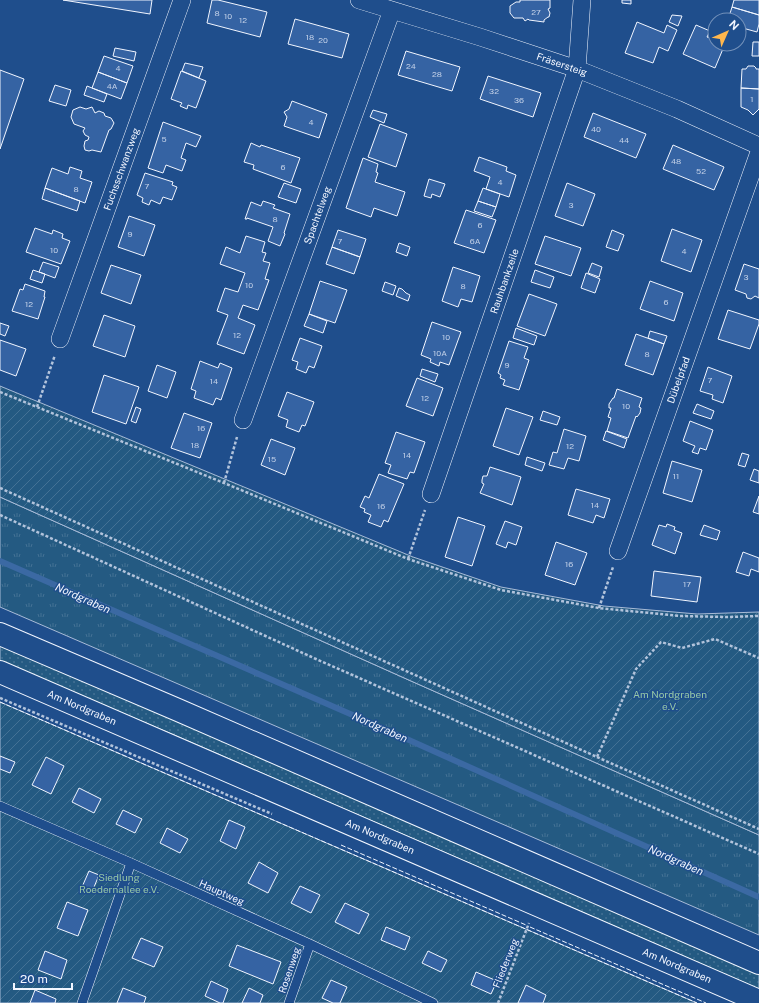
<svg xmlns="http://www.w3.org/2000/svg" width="759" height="1003" viewBox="0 0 759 1003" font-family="'Public Sans',sans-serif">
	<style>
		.grass { fill: url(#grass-dots); stroke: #a8bbd7 }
		.park { fill: url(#park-tufts); stroke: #a8bbd7 }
		.garden { fill: url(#garden-furrows); stroke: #a8bbd7 }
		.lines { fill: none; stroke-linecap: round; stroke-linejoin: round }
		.stream { stroke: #3b69a3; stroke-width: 6 }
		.building { fill: #3563a3; stroke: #f2f6ff }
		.service-casing { stroke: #f2f6ff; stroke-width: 10 }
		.minor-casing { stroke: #f2f6ff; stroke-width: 18 }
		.secondary-casing { stroke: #f2f6ff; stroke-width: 24 }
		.path { stroke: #b3c4dc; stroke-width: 2.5; stroke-dasharray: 3 2; stroke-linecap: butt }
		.service { stroke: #1f4e8c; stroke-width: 9 }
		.minor { stroke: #1f4e8c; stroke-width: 17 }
		.secondary { stroke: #1f4e8c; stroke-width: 22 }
		.fence { stroke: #f2f6ff; stroke-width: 1; stroke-dasharray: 5 2; stroke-linecap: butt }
		.labels { text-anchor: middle; stroke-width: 3; stroke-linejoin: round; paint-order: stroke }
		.number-label { font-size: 8px; fill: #c3d1e8 }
		.street-label { font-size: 10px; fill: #f2f6ff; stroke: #1f4e8c }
		.park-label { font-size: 10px; fill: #97c8a6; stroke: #1f4e8c }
		.water-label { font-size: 11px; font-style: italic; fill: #f2f6ff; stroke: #1f4e8c }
	</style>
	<defs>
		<pattern id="grass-dots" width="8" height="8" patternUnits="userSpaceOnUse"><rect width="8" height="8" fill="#245a82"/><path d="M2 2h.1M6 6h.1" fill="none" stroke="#447295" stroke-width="1.8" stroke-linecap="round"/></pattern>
		<pattern id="park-tufts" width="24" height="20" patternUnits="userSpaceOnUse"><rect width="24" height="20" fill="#245a82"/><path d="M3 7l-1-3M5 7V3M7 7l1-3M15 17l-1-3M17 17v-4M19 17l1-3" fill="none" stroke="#447295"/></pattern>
		<pattern id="garden-furrows" width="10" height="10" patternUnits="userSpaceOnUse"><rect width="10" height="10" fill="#245a82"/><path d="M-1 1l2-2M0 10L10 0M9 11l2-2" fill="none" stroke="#447295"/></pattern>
	</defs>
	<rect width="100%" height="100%" fill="#1f4e8c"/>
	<path class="grass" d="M0,645L759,973V989L186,740L0,661Z"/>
	<path class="park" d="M0,497L411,681L759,835V935L0,607Z"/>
	<path class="garden" d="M0,386L413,557L501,587L604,606L697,614L759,612V835L411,681L0,497Z
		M0,702L697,1003H0Z"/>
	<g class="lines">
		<path class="stream" d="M0,561L371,723L759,897"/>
	</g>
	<path class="building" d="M63,0H152L150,14Z
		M212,0H218L267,12L260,37L207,23Z
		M520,0H550V8L548,9L550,13L549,17H548L544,20V22L529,20L528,19L525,21L523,18H514L510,13V6L516,2H520Z
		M622,0H631V4L622,3Z
		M734,0H759V15L732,7Z
		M732,7L759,15V24L757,32L739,27V20H728Z
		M672,15L682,16L678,26L669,22Z
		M295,19L349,34L342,58L288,44Z
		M637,22L664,33L667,25L677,30L668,51L659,47L653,63L625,53Z
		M696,25L710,31L707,37L715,40V44H725L715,68L683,54Z
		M753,42H759V56H752Z
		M115,48L136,52L134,61L113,56Z
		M406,51L460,67L452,91L398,75Z
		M104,56L133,66L127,83L98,72Z
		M185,63L203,67L199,78L182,71Z
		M748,66H754L756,68V69H759V89L741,88L742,69H746Z
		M0,70L24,79L0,149Z
		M181,71L206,81L196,108L188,105L187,109L180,106L182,103L171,99Z
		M98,72L127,83L121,99L92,88Z
		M488,76L541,93L533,117L480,99Z
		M55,85L71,90L66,106L49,101Z
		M87,86L107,94L104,102L84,95Z
		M741,88L759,89V109L753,115L748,110L741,107Z
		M292,101L327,114L319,138L284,126L287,117L284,112L289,109Z
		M80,107L86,109L92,107L95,113L99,111L104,113L105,116L111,118L114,123L111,129L109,130L101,152L92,150L89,151L85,150L84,146L85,141L88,140L89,137L85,135L83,131L85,128L74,124L71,117L73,110Z
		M373,110L387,114L384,123L370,117Z
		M593,113L646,134L636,158L584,137Z
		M163,122L201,136L196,147L186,143L181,158L186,160L182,171L166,165L163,173L148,168Z
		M380,124L407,134L396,167L368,157Z
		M251,143L260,147L261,145L300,158L291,183L253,169L254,165L244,162Z
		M673,145L724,167L714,190L663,169Z
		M479,157L507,167L506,171L516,175L509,197L486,189L490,177L474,171Z
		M363,158L378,164L376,172L378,173L375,182L405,192L397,216L374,208L371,217L346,208Z
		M70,167L82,171L80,178L92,182L85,203L45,188L52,168L68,174Z
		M145,173L173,182L172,185L177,187L172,200L163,197L160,204L151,200L149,205L142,202L143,198L137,195Z
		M429,179L445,184L440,197L432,194L431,198L424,196Z
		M284,183L301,189L296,203L278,197Z
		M567,183L595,194L583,226L555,216Z
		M45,188L80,201L77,211L42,199Z
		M483,188L500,194L496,207L478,201Z
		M263,201L275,205L273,208L290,214L284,233L285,234L280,246L268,241L273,227L247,218V219H245L251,202L261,206Z
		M478,201L496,207L492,217L474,211Z
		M466,210L496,220L484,253L454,243Z
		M129,216L155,225L144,256L118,247Z
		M35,228L52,234L53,230L63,234L62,238L70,241L61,264L26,252Z
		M672,229L702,240L691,272L661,261Z
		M338,230L366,239L360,257L332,247Z
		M612,230L624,235L618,251L606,247Z
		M246,236L265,242L262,252L266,253L263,261L270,263L265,279L269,280L258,310L243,305L238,318L255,325L244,354L217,344L228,315L217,311L225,288L238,292L245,273L220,264L226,247L240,253Z
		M545,236L581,248L571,276L535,264Z
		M399,243L410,247L407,256L396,252Z
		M332,247L360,257L354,274L326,264Z
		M43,262L59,267L55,278L39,272Z
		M592,263L602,267L599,277L588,273Z
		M744,264L759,269V298L755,296L751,299L747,298L746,294L735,290Z
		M111,265L141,275L131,304L101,293Z
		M453,267L480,276L472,302L461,299L458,307L442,301Z
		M33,270L45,274L42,283L30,279Z
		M535,270L554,277L550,288L531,282Z
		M586,273L600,279L595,293L581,288Z
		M320,281L347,290L335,323L309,314Z
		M650,281L683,293L674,321L640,309Z
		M385,282L396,286L393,295L382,291Z
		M25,284L45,291L44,297H45L38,319L12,311L20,289L23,290Z
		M399,288L402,289L406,293L410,295L408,301L396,296Z
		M529,294L557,304L545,336L517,326Z
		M728,310L759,320V324L750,349L718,339Z
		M309,314L327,321L323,333L304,326Z
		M104,315L135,326L125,357L93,346Z
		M432,322L461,332L449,365L440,362L439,366L430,362L431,359L421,355Z
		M0,323L9,326L5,336L0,334Z
		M516,328L537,336L534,345L513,338Z
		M650,331L667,336L664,344L648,338Z
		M636,334L664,344L653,375L625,365Z
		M300,338L322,346L314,368L309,366L306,373L296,369L298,362L292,360Z
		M0,340L26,349L16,376L0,370Z
		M509,341L528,347L524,358L529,360L519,390L503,385L505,380L500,378L501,375L498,373Z
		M200,361L218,368L220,363L232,368L221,400L216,398L213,405L194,398L196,391L191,389Z
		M157,365L176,372L167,398L148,391Z
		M708,367L732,376L723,403L712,399L713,395L700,391Z
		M422,369L438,374L435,382L420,376Z
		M104,375L139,387L126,424L92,412Z
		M417,378L443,388L433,416L406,406Z
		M617,389L642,398L639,407L641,408L640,413L637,417L636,416L628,438L607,431L611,418L608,417L611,408H609V404L613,398H614Z
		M287,392L314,402L305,426L302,425L299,432L286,427L288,420L278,416Z
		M697,404L714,411L711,419L693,413Z
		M136,407L141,409L136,423L131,421Z
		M506,408L533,417L519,455L493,446Z
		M543,411L560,417L557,425L540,420Z
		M184,413L212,423L200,458L171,448Z
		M690,421L713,430L706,450L700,448L698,454L692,452L695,446L683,441Z
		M564,429L586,436L579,461L568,458L564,469L549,465L553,452L557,453Z
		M606,431L627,439L624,448L603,440Z
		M396,432L425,442L414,473L410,472L407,479L388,473L391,465L385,463Z
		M271,439L295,448L285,475L261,465Z
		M742,453L749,455L745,467L738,465Z
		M527,457L545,463L542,471L525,465Z
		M672,461L702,470L692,502L663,493Z
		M490,467L521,477L512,505L480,493L484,484L482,483V480L483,476H487Z
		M754,469L759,471V483L750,480Z
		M379,474L404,484L388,522L384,520L381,527L368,522L371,515L364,512L365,509L360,507L365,496L369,498Z
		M576,489L610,499L604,518L596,515L593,523L568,515Z
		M759,496V514L753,512Z
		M458,517L485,526L472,566L445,557Z
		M505,521L522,527L516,545L508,542L506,548L496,544Z
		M667,524L675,527L674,530L682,533L675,554L652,545L659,525L666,527Z
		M704,525L720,531L717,540L700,535Z
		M556,542L587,553L575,585L545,575Z
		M743,552L759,558V572L751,569L749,576L736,572Z
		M654,571L701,577L697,602L651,596Z
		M0,756L15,762L10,773L0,769Z
		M46,757L64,766L51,794L32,785Z
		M79,788L101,799L94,813L72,802Z
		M123,810L142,819L135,833L116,824Z
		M229,820L245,827L236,849L220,841Z
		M167,828L188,839L180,853L160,843Z
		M259,862L278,873L268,893L248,883Z
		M89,871L99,875L92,892L82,887Z
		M300,886L320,895L311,913L291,903Z
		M67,902L88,910L78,936L57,928Z
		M345,903L369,914L359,934L335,922Z
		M386,927L410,937L405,950L381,940Z
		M141,938L163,947L154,967L132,958Z
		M237,945L281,962L273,984L229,966Z
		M45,951L67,960L61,979L38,970Z
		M428,951L447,960L441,972L422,963Z
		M476,972L497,981L491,994L471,985Z
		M331,980L347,987L340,1003H333L322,998Z
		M211,981L228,989L223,1003H220L205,996Z
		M526,985L546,995L543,1003H518Z
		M123,988L146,997L144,1003H117Z
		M249,988L263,995L260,1003H242Z
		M35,990L56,999L55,1003H30Z"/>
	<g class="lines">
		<defs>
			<path id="service" d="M0,806L131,863L310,944L433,1003
				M82,1003L131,863
				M289,1003L310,944"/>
			<path id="minor" d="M359,0L480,37L577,69L677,109L759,146
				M60,339L182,0
				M243,420L392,10
				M431,494L577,69L582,0
				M618,551L759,152"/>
			<path id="secondary" d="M0,634L178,710L759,963
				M0,672L759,1001"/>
		</defs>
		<use href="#service" class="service-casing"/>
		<use href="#minor" class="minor-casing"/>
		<use href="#secondary" class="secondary-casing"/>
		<path class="path" d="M0,392L224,483L408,559L501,590L599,608L680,616L726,617L759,616
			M37,407L55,355
			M224,483L237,437
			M0,488L597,757L636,669L661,642L682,648L715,639L759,658
			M0,515L316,659L759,854
			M408,559L425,510
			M599,608L613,567
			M0,698L272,814
			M597,757L759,829
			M498,1003L529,923"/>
		<use href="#service" class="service"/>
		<use href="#minor" class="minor"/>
		<use href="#secondary" class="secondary"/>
		<path class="fence" d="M0,702L697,1003
			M341,845L526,925
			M530,927L706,1003"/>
	</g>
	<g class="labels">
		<g class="number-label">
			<text x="536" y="15">27</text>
			<text x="217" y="16">8</text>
			<text x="228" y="19">10</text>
			<text x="243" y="23">12</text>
			<text x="310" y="40">18</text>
			<text x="323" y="43">20</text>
			<text x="411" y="69">24</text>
			<text x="118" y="71">4</text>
			<text x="437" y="77">28</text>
			<text x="112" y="89">4A</text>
			<text x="494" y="94">32</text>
			<text x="752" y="102">1</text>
			<text x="519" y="103">36</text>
			<text x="311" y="125">4</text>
			<text x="596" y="132">40</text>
			<text x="164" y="142">5</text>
			<text x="624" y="143">44</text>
			<text x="676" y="164">48</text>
			<text x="283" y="170">6</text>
			<text x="701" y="174">52</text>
			<text x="500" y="185">4</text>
			<text x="147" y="189">7</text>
			<text x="76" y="192">8</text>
			<text x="571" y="208">3</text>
			<text x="275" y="222">8</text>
			<text x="480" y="228">6</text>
			<text x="130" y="237">9</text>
			<text x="340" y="244">7</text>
			<text x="475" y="244">6A</text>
			<text x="54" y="253">10</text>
			<text x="684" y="254">4</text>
			<text x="746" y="280">3</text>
			<text x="249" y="288">10</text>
			<text x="463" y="289">8</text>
			<text x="666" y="305">6</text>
			<text x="29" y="307">12</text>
			<text x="237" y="338">12</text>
			<text x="446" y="340">10</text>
			<text x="440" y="356">10A</text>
			<text x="647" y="357">8</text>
			<text x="507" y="368">9</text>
			<text x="710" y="383">7</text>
			<text x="214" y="384">14</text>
			<text x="425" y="401">12</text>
			<text x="626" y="409">10</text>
			<text x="201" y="431">16</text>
			<text x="195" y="448">18</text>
			<text x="570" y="449">12</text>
			<text x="407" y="458">14</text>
			<text x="272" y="462">15</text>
			<text x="676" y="479">11</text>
			<text x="595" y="508">14</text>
			<text x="381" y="509">16</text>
			<text x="569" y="567">16</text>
			<text x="687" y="587">17</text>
		</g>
		<g class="street-label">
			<text transform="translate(562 64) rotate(19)" y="4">Fräsersteig</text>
			<text transform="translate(121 169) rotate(-70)" y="4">Fuchsschwanzweg</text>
			<text transform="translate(317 215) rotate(-70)" y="4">Spachtelweg</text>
			<text transform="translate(504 281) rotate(-71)" y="4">Rauhbankzeile</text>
			<text transform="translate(678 380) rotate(-70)" y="4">Dübelpfad</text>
			<text transform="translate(82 707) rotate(23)" y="4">Am Nordgraben</text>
			<text transform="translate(380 836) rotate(23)" y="4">Am Nordgraben</text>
			<text transform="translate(222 892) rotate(24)" y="4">Hauptweg</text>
			<text transform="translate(505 963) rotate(-68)" y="4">Fliederweg</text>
			<text transform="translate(677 965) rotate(23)" y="4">Am Nordgraben</text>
			<text transform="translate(289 970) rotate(-71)" y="4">Rosenweg</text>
		</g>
		<g class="park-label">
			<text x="670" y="698">Am Nordgraben<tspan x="670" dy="12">e.V.</tspan></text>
			<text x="119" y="881">Siedlung<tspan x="119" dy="12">Roedernallee e.V.</tspan></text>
		</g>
		<g class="water-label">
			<text transform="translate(83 598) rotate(24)" y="4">Nordgraben</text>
			<text transform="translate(380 727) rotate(24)" y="4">Nordgraben</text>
			<text transform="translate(676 860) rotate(24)" y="4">Nordgraben</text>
		</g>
	</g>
	<g transform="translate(727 32) rotate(45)"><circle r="19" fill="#1f4e8c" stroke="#7391ba"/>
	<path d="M0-3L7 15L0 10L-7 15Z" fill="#ffb74d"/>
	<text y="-6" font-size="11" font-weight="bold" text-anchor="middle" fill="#f2f6ff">N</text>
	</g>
	<path d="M14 983v6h58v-6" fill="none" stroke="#f2f6ff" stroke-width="2"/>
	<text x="20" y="983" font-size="12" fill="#f2f6ff" stroke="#1f4e8c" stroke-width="3" paint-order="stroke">20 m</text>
</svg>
